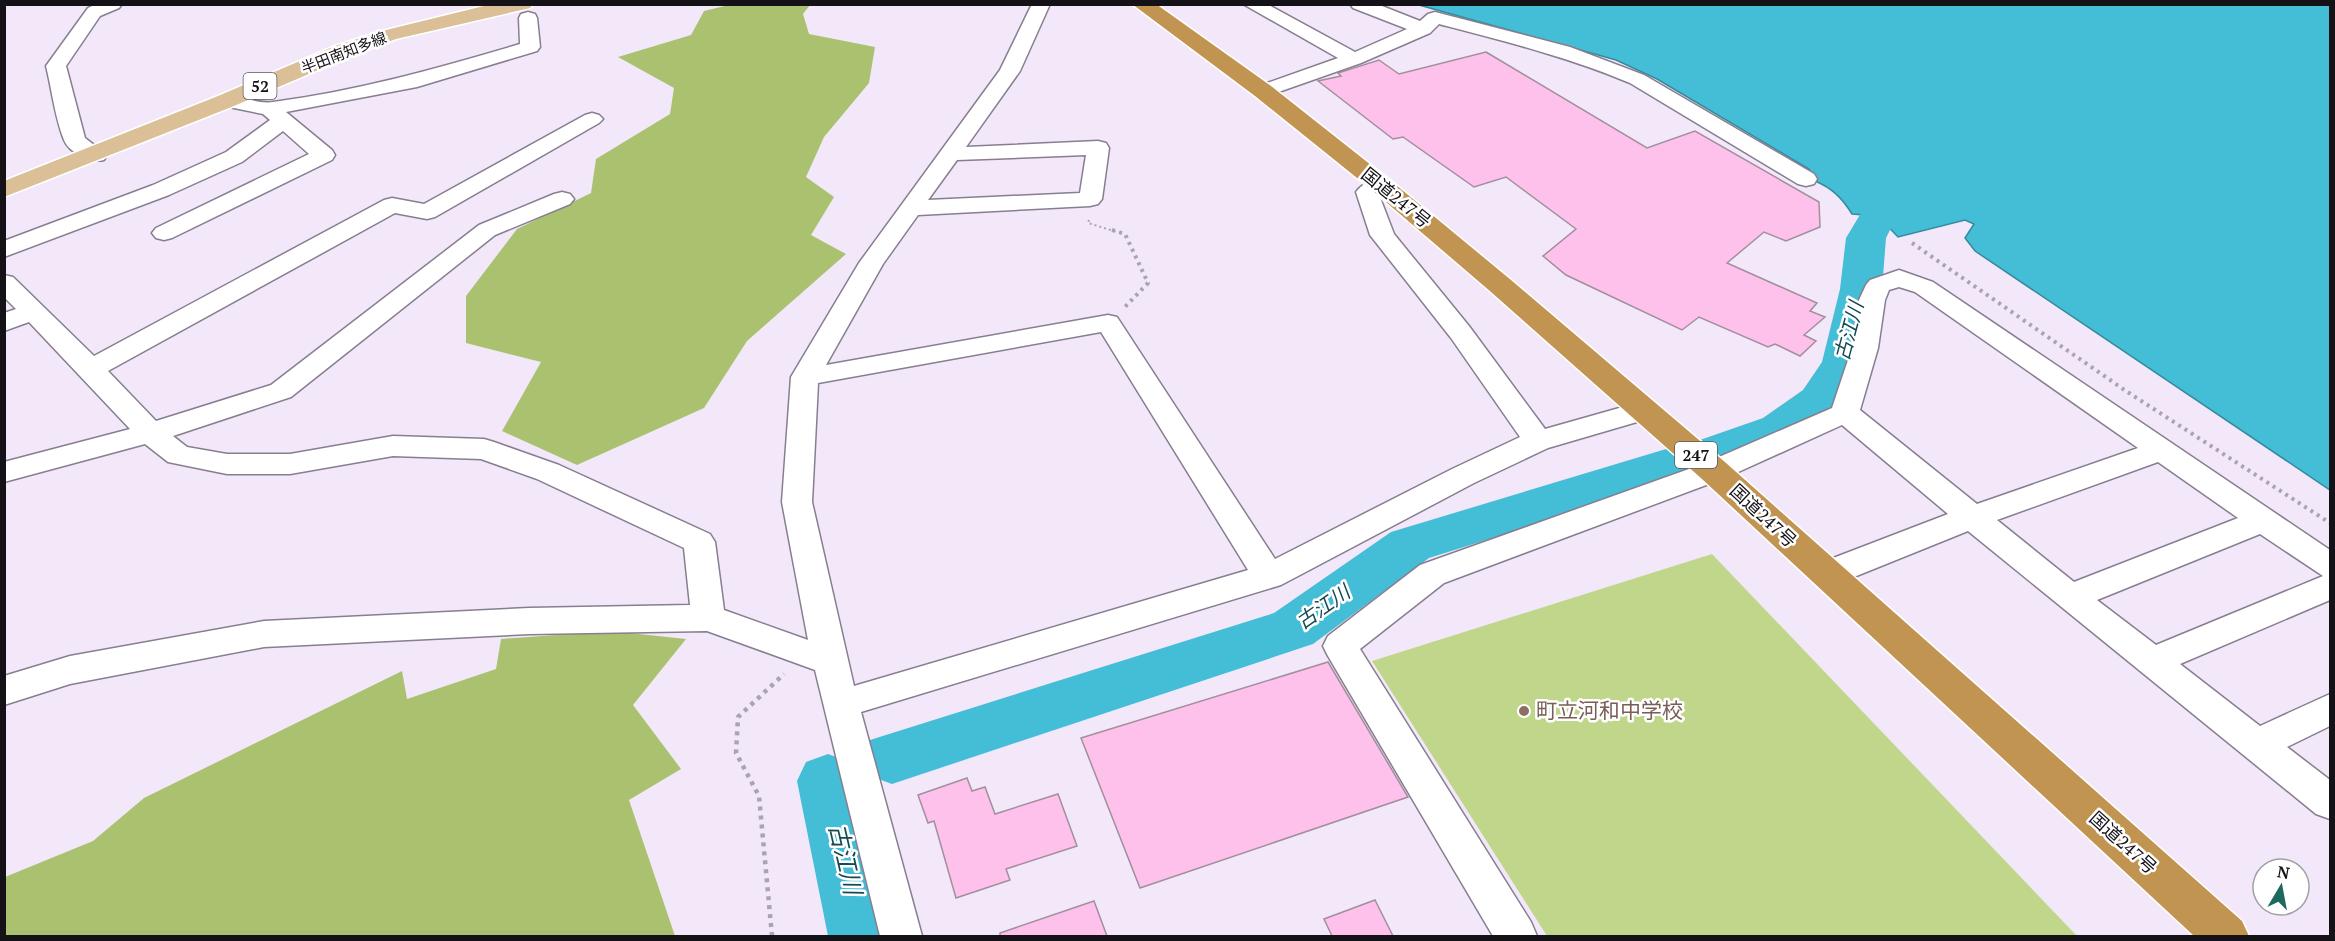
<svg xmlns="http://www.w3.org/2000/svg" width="2335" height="941" viewBox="0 0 2335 941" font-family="'PT Serif','Noto Sans JP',serif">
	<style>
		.green { fill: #c0d78b }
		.forest { fill: #aac270 }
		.water { fill: #43bed6; stroke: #358a9d; stroke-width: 1.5 }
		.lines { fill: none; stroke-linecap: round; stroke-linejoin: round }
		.river { fill: #43bed6; fill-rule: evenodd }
		.building { fill: #fec1ec; stroke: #a18f9b; stroke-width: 1.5 }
		.minor-casing { stroke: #877e8f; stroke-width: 3 }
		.major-casing { stroke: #fff; stroke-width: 3 }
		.highway-casing { stroke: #fff; stroke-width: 3 }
		.path-far2 { stroke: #aba3b1; stroke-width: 2; stroke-dasharray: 2 3; stroke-linecap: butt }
		.path-far1 { stroke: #aba3b1; stroke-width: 4; stroke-dasharray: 3 4.5; stroke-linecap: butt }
		.path { stroke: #aba3b1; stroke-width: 4.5; stroke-dasharray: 4 5; stroke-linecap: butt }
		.minor { fill: #fff; fill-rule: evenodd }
		.major { fill: #dabf97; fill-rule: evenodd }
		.highway { fill: #c19452; fill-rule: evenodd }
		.education-dot { fill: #8d6e63; stroke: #fff; stroke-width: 2 }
		.labels { text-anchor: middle; stroke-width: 5; stroke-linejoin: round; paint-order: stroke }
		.far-street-label { font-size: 15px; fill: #141117; stroke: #fff }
		.shield { fill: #fff; stroke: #5a585d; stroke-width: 1.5 }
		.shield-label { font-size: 16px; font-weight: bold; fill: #141117 }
		.street-label { font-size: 18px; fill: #141117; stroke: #fff }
		.water-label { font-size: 20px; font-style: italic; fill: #154a54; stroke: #fff }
		.near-education-label { font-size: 21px; fill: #785e54; stroke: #fff; text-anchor: start }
		.near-water-label { font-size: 24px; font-style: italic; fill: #154a54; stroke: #fff }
	</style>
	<rect width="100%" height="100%" fill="#f2e8fa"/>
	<path class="green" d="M1712,554L2077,936H1547L1372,661Z"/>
	<path class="forest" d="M733,4L810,5L803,14L809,34L875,47L869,83L824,137L806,177L834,197L811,235L846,254L747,341L704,408L577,465L502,431L541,362L466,343V296L517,229L591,193L596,159L670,114L674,88L618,57L691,35L704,11Z
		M611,631L686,639L633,705L681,769L629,800L675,936H5V877L93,841L144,798L402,671L407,699L496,669L501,639Z"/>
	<path class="water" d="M1419,5H2330V490L1975,251L1965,238L1974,224L1965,220L1898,237L1878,216L1852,214C1842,198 1832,188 1815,181L1809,169L1657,79L1616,60Z"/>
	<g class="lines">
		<path class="river" d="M1878,204L1892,208L1897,216L1886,238L1882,289L1866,362L1835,412L1797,440L1717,468L1700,464L1693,475L1429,558L1313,644L892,784L870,776L861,758L870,740L1274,613L1391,532L1676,446L1693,451L1700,440L1763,418L1803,390L1822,362L1840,289L1846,238L1864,208Z
			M828,754L850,762L859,781L896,936H828L797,781L806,762Z"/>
	</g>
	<path class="building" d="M1486,52L1647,148L1695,131L1819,202L1820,227L1786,241L1764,232L1727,263L1817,303L1810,311L1825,317L1804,335L1816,341L1800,356L1775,344L1768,347L1699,317L1682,330L1566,275L1543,256L1576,229L1506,177L1474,187L1403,137L1393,139L1318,81L1341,76L1338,73L1379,60L1399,74Z
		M1328,662L1408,797L1140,888L1081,738Z
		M967,778L972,791L985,787L995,814L1058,794L1077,846L1006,869L1010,880L956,898L934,821L928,823L918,795Z
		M1375,900L1393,936H1332L1324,919Z
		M1094,901L1107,936H1000V933Z"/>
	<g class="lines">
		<defs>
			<path id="minor" d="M96,4H122L119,8L100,16L66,66L85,138L107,155L104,160C91,163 69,153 64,140C55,118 52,90 46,66L88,8Z
				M1032,4H1050L1020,71L966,147L1098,141L1106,143L1109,148L1102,199L1098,204L1090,206L918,215L883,264L826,365L1108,315L1117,317L1275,559L1452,469L1520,437L1451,338L1370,235L1356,192C1363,182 1377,177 1389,180L1392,185L1389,190L1379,195L1394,234L1469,326L1545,429L1644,401L1654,403L1658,410L1654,417L1548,448L1474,483L1281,585L861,712L922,936H880L815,670L707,631L529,634L264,647L70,684L4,705V676L70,656L264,621L529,608L690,605L684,548L537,479L481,459L393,456L290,474H227L168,462L145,444L4,482V462L130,429L29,322L4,331V313L16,309L4,297V275L13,277L94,356L384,200L392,198L424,204L585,115L592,113L599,115L603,119L599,123L435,217L427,219L395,213L108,371L156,421L271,385L479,225L554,194L562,192L570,194L574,199L570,204L495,235L291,397L173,436L187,447L227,454H290L393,436L484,439L494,442L559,465L710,534L715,542L724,610L808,640L782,502L791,377L859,263L1000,70ZM1086,155L1080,193L928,200L957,160ZM1101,332L1248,570L854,686L812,502L818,383Z
				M1243,4H1267L1355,52L1407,29L1353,8L1350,4H1377L1420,21L1428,14L1435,12L1570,47L1644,75L1814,174L1817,179L1814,184L1806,186L1798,184L1630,83C1568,57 1504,41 1439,24L1430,33L1361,63L1270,95H1256L1253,91L1256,87L1338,58Z
				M528,12L535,14L537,18L540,47L537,51L417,87L286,112L332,150L335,155L332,160L172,238L164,240L156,238L152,233L156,228L309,154L283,131L242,162L169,195L4,257V241L153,185L226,152L270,120L263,114L219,105L216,101L219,97C237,92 255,105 273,102C357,91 439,68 520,44L519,18L521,14Z
				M1899,270L1933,282L2330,550V600L2180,664L2260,726L2330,694V726L2287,747L2330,780V819L2316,814L1968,531L1839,583L1827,586L1815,583L1811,574L1815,565L1948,514L1842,425L1725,478L1444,583L1360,649L1531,922L1537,936H1493L1328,656L1323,646L1328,636L1420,565L1703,464L1832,408L1852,348L1859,300L1866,285L1870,280ZM1899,287L1915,292L2138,448L1977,504L1860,410L1878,348L1885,300L1889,290ZM2158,462L2238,518L2074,582L1997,520ZM2260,534L2323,576L2156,645L2097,600Z"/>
			<path id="major" d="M492,4H533L530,8L396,39L351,56L234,106L4,197V181L218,96L335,46L382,31Z"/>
			<path id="highway" d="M1132,4H1156L1271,86L1390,180L1511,280L1726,463L2242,921L2249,936H2194L1702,479L1491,292L1372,190L1255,96Z"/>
		</defs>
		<use href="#minor" class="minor-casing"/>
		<use href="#major" class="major-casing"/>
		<use href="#highway" class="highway-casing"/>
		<path class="path-far2" d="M1089,220L1088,223L1117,232"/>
		<path class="path-far1" d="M1112,230L1125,234L1148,283L1124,308
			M1912,243L2126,391L2330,523"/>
		<path class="path" d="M772,936L759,796L736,753L738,717L784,674"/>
		<use href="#minor" class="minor"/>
		<use href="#major" class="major"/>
		<use href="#highway" class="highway"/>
	</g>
	<circle class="education-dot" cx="1524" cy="711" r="6"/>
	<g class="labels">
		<g class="far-street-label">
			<text transform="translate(344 53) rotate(-21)" y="5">半田南知多線</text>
		</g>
		<g class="shield">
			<rect x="243.5" y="73" width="33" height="26" rx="4.5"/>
			<rect x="1675" y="442" width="42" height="26" rx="4.5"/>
		</g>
		<g class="shield-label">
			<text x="260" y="92">52</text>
			<text x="1696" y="461">247</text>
		</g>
		<g class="street-label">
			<text transform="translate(1396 198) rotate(39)" y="6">国道247号</text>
			<text transform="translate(1763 516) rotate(43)" y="6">国道247号</text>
			<text transform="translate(2123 843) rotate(42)" y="6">国道247号</text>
		</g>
		<g class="water-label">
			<text transform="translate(1849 331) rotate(-75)" y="7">古江川</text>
			<text transform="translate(1323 607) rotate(-35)" y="7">古江川</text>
		</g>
		<g class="near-education-label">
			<text x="1536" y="718">町立河和中学校</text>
		</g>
		<g class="near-water-label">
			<text transform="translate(845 859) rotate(77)" y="8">古江川</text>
		</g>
	</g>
	<rect width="2335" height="941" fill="none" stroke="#141117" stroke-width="12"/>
	<g transform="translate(2281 887) rotate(10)"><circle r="28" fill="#ffffff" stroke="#a1a0a2" stroke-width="1.5"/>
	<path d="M0-4.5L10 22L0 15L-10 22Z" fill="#1f685e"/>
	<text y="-9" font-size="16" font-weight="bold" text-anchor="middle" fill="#141117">N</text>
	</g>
</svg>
